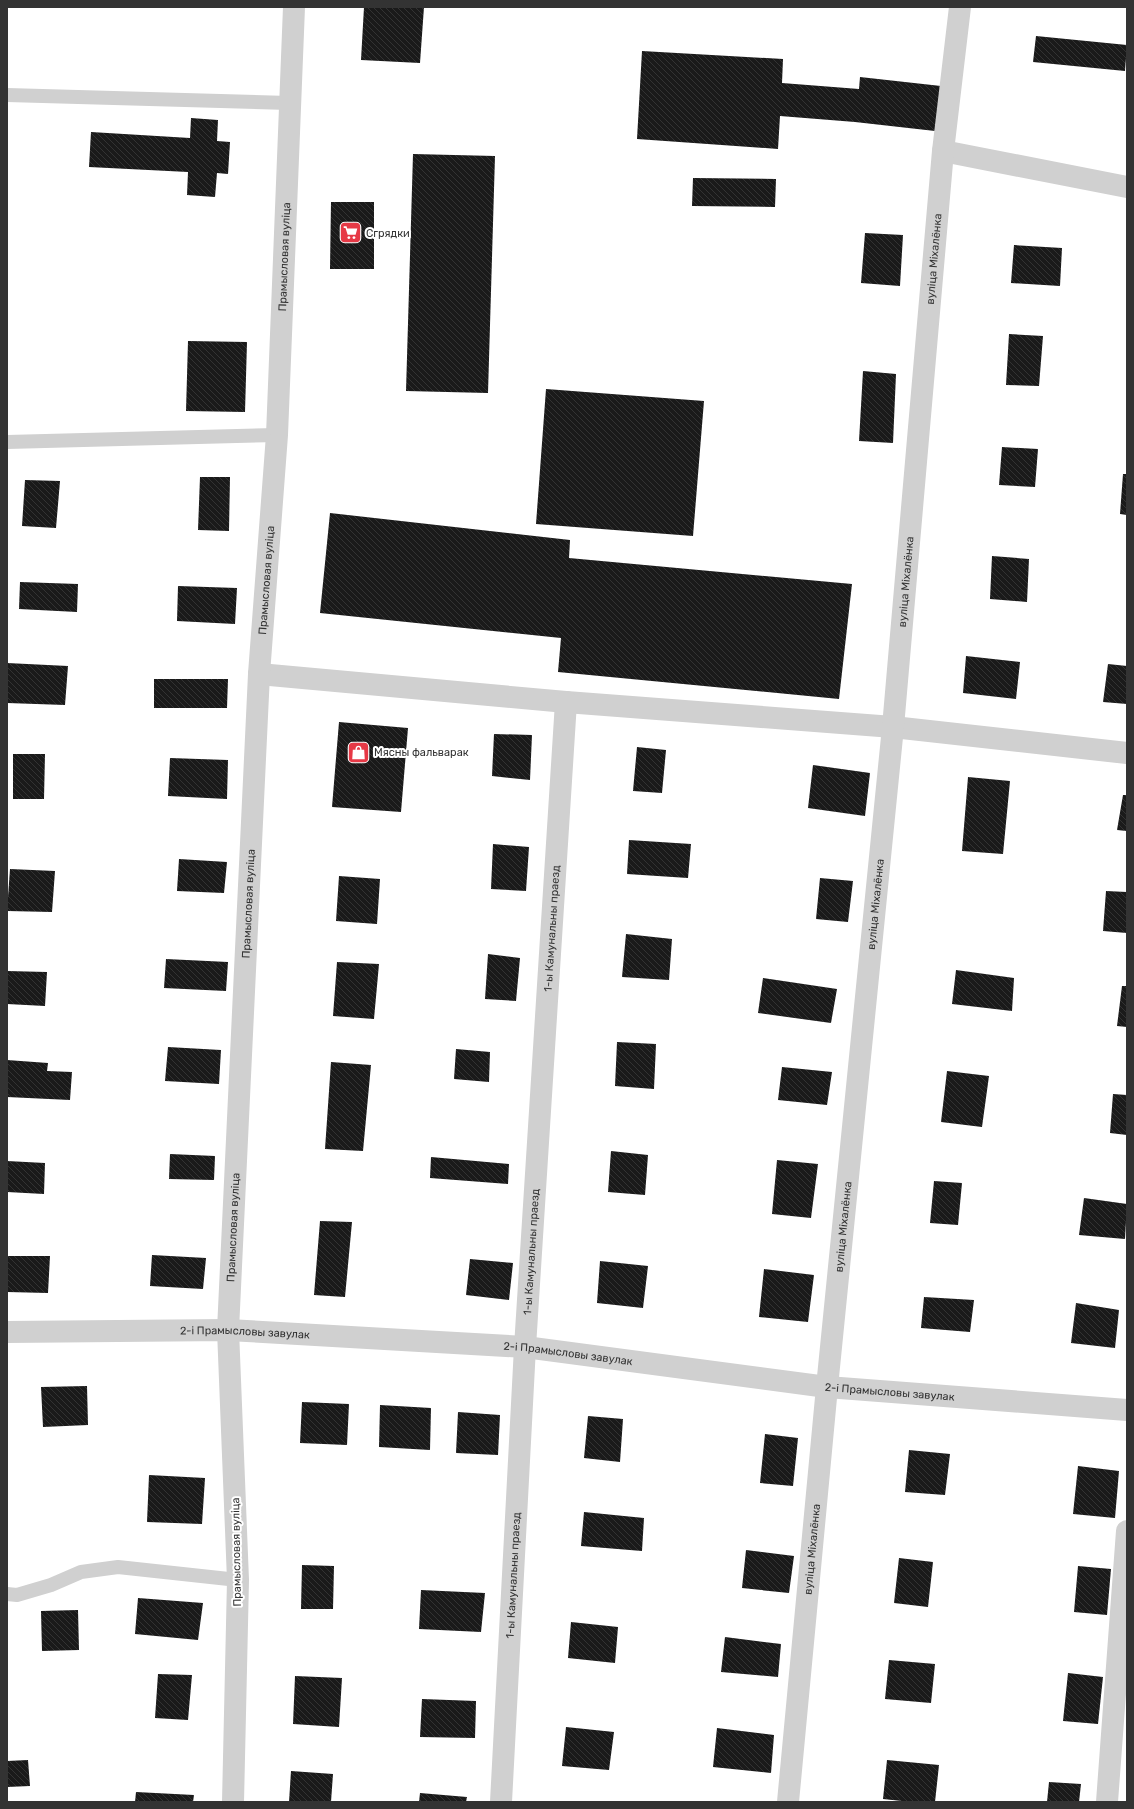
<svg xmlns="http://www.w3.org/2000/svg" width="1134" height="1809" viewBox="0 0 1134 1809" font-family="Rubik,sans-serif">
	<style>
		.building { fill: url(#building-back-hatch) }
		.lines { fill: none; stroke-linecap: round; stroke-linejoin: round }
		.lane { stroke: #d0d0d0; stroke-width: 14 }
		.street { stroke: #d0d0d0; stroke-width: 22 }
		.labels { text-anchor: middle; stroke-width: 4; stroke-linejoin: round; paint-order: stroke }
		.poi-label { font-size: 11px; fill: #333; stroke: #fff; text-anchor: start }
		.street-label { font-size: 11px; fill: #333; stroke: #fff }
	</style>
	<defs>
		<pattern id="building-back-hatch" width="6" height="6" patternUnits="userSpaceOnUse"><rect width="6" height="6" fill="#1a1a1a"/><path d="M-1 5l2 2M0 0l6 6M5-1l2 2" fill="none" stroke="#333"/></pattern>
	</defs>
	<rect width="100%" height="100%" fill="#fff"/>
	<path class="building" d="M364,7H424L420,63L361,60Z
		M1036,36L1127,45L1125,71L1033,62Z
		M642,51L783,59L782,83L859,89L860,77L941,86L935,131L855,122L780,116L778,149L637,139Z
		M191,118L218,120L217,141L230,142L228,174L217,173L215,197L187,195L188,172L89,167L91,132L190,138Z
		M413,154L495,156L488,393L406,391Z
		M693,178L776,179L775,207L692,206Z
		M331,202H374V269H330Z
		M865,233L903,235L900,286L861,283Z
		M1014,245L1062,248L1060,286L1011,283Z
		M1009,334L1043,336L1039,386L1006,385Z
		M188,341L247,342L245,412L186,411Z
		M863,371L896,374L893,443L859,441Z
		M546,389L704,401L693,536L536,524Z
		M1002,447L1038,449L1035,487L999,485Z
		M1123,474H1127V515L1120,514Z
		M200,477H230L229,531L198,530Z
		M25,480L60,481L56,528L22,526Z
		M330,513L570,540L569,558L852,584L839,699L558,672L561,638L320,613Z
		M992,556L1029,559L1027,602L990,599Z
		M20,582L78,584L77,612L19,609Z
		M178,586L237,588L235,624L177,621Z
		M966,656L1020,662L1016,699L963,693Z
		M7,663L68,666L65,705L7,703Z
		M1108,664L1127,666V704L1103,702Z
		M154,679H228L227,708H154Z
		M339,722L408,728L401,812L332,807Z
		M494,734L532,735L530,780L492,776Z
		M637,747L666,750L662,793L633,791Z
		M13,754H45L44,799H13Z
		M170,758L228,760L227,799L168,796Z
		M813,765L870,773L865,816L808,808Z
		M968,777L1010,781L1003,854L962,851Z
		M1123,795H1127V831L1117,830Z
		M629,840L691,844L688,878L627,874Z
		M493,844L529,847L526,891L491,889Z
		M179,859L227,862L224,893L177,891Z
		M10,869L55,871L52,912L7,911Z
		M339,876L380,879L377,924L336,921Z
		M820,878L853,881L848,922L816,919Z
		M1106,891L1127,892V933L1103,931Z
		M626,934L672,939L669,980L622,977Z
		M488,954L520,958L516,1001L485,999Z
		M166,959L228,962L226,991L164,988Z
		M337,962L379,964L374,1019L333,1016Z
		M956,970L1014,978L1012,1011L952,1004Z
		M7,971L47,972L45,1006L7,1004Z
		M763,978L837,989L831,1023L758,1013Z
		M1122,986H1127V1027L1117,1026Z
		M617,1042L656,1044L654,1089L615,1086Z
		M168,1047L221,1050L219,1084L165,1081Z
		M456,1049L490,1052L489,1082L454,1079Z
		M7,1060L48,1063L47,1071L72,1072L70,1100L7,1097Z
		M331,1062L371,1065L363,1151L325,1149Z
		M782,1067L832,1072L827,1105L778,1100Z
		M947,1071L989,1076L982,1127L941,1122Z
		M1113,1094L1127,1095V1135L1110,1133Z
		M611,1151L648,1155L645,1195L608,1192Z
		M170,1154L215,1156L214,1180L169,1179Z
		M431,1157L509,1164L508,1184L430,1178Z
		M777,1160L818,1164L811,1218L772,1214Z
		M7,1161L45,1163L44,1194L7,1192Z
		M934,1181L962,1183L958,1225L930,1223Z
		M1084,1198L1127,1204L1125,1239L1079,1235Z
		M320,1221L352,1222L345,1297L314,1295Z
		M152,1255L206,1258L203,1289L150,1286Z
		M7,1256H50L48,1293L7,1292Z
		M470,1259L513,1263L509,1300L466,1295Z
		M600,1261L648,1266L643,1308L597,1303Z
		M764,1269L814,1275L808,1322L759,1317Z
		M924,1297L974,1300L970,1332L921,1328Z
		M1076,1303L1119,1310L1115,1348L1071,1343Z
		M87,1386L88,1425L43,1427L41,1387Z
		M302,1402L349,1404L347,1445L300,1443Z
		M380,1405L431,1408L430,1450L379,1447Z
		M458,1412L500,1415L498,1455L456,1453Z
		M588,1416L623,1419L620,1462L584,1458Z
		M765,1434L798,1438L793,1486L760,1483Z
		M909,1450L950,1454L945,1495L905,1492Z
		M1078,1466L1119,1471L1115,1518L1073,1514Z
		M149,1475L205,1478L202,1524L147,1522Z
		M584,1512L644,1518L642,1551L581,1546Z
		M746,1550L794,1556L789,1593L742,1588Z
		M899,1558L933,1562L928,1607L894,1603Z
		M302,1565L334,1566L333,1609H301Z
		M1078,1566L1111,1569L1107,1615L1074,1612Z
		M421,1590L485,1593L481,1632L419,1629Z
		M138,1598L203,1603L198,1640L135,1634Z
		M78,1610L79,1650L42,1651L41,1611Z
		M571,1622L618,1627L615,1663L568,1658Z
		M725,1637L781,1644L778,1677L721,1672Z
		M889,1660L935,1664L931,1703L885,1699Z
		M1068,1673L1103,1677L1098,1724L1063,1721Z
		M158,1674L192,1675L188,1720L155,1718Z
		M295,1676L342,1678L339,1727L293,1724Z
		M422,1699L476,1701L475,1738L420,1737Z
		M566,1727L614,1732L609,1770L562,1766Z
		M717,1728L774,1735L771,1773L713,1767Z
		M28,1760L30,1786L7,1787V1761Z
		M887,1760L939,1765L935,1802H911L883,1799Z
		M291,1771L333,1774L331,1802H289Z
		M1049,1782L1081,1784L1079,1802H1047Z
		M136,1792L194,1795L193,1802H135Z
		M420,1793L467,1797L466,1802H419Z"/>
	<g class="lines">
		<path class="lane" d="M7,95L289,103
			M7,442L277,435
			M7,1594L17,1595L51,1585L81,1572L118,1567L238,1580"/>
		<g class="street">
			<path d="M943,151L1127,187"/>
			<path d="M259,674L566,702L893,727L1127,753"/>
			<path id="s1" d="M7,1332L228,1330L525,1347L827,1387L1127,1410"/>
			<path id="s2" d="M233,1802L238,1580L228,1330L259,674L277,435L294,7"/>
			<path id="s3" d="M501,1802L525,1347L566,702"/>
			<path id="s4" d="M788,1802L827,1387L893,727L943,151L960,7"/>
			<path d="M1107,1802L1127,1531"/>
		</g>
	</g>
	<defs>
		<symbol id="supermarket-square" viewBox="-11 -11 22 22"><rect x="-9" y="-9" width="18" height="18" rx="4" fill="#e63946" stroke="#fff"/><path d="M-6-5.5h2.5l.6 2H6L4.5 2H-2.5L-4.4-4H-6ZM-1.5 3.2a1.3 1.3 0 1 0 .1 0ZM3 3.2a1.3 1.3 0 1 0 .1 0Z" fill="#fff"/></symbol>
		<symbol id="shop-square" viewBox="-11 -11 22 22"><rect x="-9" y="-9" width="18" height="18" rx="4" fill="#e63946" stroke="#fff"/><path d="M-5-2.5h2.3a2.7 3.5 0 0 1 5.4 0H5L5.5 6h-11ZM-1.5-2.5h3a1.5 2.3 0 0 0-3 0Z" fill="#fff"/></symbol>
	</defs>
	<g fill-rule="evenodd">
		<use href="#supermarket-square" x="338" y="220" width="25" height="25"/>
		<use href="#shop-square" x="346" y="740" width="25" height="25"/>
	</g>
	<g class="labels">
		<g class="poi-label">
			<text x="366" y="237">Сгрядки</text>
			<text x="374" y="756">Мясны фальварак</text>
		</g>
		<g class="street-label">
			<text dy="4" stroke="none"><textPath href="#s2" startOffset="1547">Прамысловая вуліца</textPath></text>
			<text dy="4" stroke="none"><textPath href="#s4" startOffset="1550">вуліца Міхалёнка</textPath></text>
			<text dy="4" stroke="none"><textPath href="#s2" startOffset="1223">Прамысловая вуліца</textPath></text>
			<text dy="4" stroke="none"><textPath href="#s4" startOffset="1226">вуліца Міхалёнка</textPath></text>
			<text dy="4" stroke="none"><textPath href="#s2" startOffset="899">Прамысловая вуліца</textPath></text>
			<text dy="4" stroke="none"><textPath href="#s4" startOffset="902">вуліца Міхалёнка</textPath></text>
			<text dy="4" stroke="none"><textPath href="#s3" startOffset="875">1-ы Камунальны праезд</textPath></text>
			<text dy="4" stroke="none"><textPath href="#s4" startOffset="578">вуліца Міхалёнка</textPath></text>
			<text dy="4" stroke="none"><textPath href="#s2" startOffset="575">Прамысловая вуліца</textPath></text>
			<text dy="4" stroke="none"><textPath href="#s3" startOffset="551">1-ы Камунальны праезд</textPath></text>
			<text dy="4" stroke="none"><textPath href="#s1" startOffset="238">2-і Прамысловы завулак</textPath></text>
			<text dy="4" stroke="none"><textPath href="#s1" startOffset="562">2-і Прамысловы завулак</textPath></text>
			<text dy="4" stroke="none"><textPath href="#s1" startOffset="886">2-і Прамысловы завулак</textPath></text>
			<text dy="4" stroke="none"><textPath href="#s4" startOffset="254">вуліца Міхалёнка</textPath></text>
			<text transform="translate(236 1552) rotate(-91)" y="4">Прамысловая вуліца</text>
			<text dy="4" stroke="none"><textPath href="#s3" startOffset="227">1-ы Камунальны праезд</textPath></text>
		</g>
	</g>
	<rect width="1134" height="1809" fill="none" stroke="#333333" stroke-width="16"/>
</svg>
